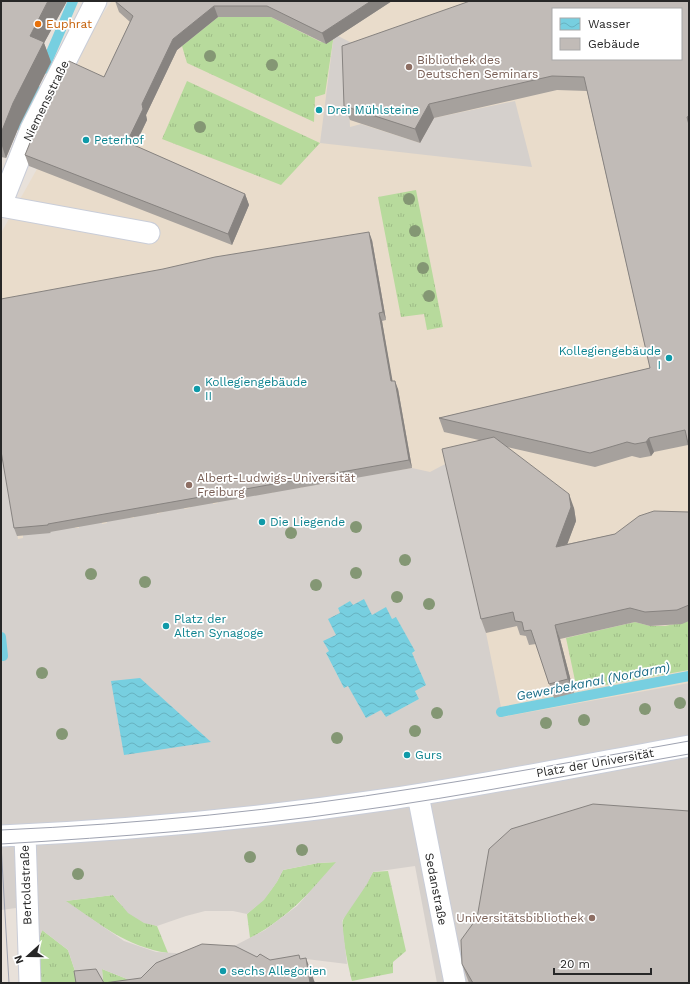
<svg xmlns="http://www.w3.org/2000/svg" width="690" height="984" viewBox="0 0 690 984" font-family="'Work Sans',sans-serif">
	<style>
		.education { fill: #e9dccb; fill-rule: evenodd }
		.grass { fill: url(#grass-tufts) }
		.plaza { fill: #d5d0cc; fill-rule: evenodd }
		.water { fill: url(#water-waves) }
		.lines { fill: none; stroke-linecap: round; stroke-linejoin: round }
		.stream { stroke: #77cfe0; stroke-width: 10 }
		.pedestrian-casing { stroke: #c9cdd8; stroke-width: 23 }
		.pedestrian { stroke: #fff; stroke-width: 21 }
		.tram { stroke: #9ea2b0; stroke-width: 1 }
		.tree { fill: #849774 }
		.wall { fill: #a6a19d }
		.shaded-wall { fill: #878380 }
		.building { fill: #c1bbb7; stroke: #878380; fill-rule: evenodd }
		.food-dot { fill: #e8710a; stroke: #fff; stroke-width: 1.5 }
		.education-dot { fill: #8d6e63; stroke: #fff; stroke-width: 1.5 }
		.culture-dot { fill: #0f9aa8; stroke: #fff; stroke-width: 1.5 }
		.labels { text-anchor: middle; stroke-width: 3.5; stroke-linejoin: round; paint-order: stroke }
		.food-label { font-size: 12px; fill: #c56008; stroke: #fff; text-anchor: start }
		.education-label { font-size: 12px; fill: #785e54; stroke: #fff; text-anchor: start }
		.street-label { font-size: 12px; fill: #272727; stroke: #fff }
		.culture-label { font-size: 12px; fill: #0d838f; stroke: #fff; text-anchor: start }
		.water-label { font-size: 13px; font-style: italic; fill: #1b6d87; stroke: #fff }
	</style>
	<defs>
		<pattern id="grass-tufts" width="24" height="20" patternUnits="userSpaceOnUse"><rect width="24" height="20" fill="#b7da9c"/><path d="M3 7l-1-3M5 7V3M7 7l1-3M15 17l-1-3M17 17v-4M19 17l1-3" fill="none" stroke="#9dbb86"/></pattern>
		<pattern id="water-waves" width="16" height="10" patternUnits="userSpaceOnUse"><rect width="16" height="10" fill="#77cfe0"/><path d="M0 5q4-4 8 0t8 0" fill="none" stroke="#67b2c0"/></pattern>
	</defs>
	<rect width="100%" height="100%" fill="#e8e1da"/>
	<path class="education" d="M112,1H689V983L427,811L19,551L1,435V233L37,169L75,73L87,35ZM553,9H681V59H553Z"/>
	<path class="grass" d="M218,17H271L321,42L334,34L325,94L315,97L314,122L187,63L182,46Z
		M187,81L320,143L281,185L162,139Z
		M416,190L443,327L427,330L424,314L401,317L378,197Z
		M689,621V670L577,690L566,638L635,622L650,626H665Z
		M337,862C311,892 285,920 250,938L247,914C263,901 274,889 283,870L318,863Z
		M388,871L406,951L393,962V973L352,981C349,970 340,928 343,920C349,905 365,888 373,872Z
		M113,895C124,910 139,921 157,926L168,953C127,947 98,923 65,901Z
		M42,930L68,950L79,983H40C39,967 36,946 42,930Z
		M102,969L137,983H103Z"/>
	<path class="plaza" d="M334,34L358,46L347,59L350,127L361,124L420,143L434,118L515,101L532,167L320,143Z
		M1,435L18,539L23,538V531L50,533V526L73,522L75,528H79L78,521L100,517L102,524L107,523L106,516L129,512L130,518H134V511L156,507L157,514L163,512L161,506L184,502V509L190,508L188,501L212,497L213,504L218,503L217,496L240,491L241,498H247L246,491L269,486V493H273V486L295,482L297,488H302L300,481L322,477L323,484L328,483L327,476L351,472L352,478H357L356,471L378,467L380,473L412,468L430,472L447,463L486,633L503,717L689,683V845L474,983H437L415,866L373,872L367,884L342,921L347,964L290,957L189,983H137L102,969L103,983H79L68,950L42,930L40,936L39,949L21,983L16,908L1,910ZM350,601L352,605L372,615L392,619L396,617L415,652L411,653L418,666L415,691L419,699L386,717L381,709L348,686L344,688L326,653L329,651L336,635L340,613L338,608ZM336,862L297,906L265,930L232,947L192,954L156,952L124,941L66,901L113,895L128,913L144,923L157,926L186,916L205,911H233L247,914L264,900L277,882L283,870L318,863Z"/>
	<path class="water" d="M364,599L372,615L386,607L392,619L396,617L415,651L412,653L426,685L415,691L419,699L386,717L381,710L366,718L348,686L344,688L326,653L329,651L323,641L336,635L328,619L340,613L338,608L350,601L353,605Z
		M140,678L211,742L124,755L111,681Z"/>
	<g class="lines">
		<path class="stream" d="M44,69L73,1
			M22,127L36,90
			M1,637L3,656
			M501,712L689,676"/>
		<defs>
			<path id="pedestrian" d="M1,205L31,129L96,1
				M1,206L149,233
				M418,795L455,983
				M25,835L30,983
				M1,836C131,830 261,818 390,799C490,784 590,764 689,746"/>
		</defs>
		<use href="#pedestrian" class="pedestrian-casing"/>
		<use href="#pedestrian" class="pedestrian"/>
		<path class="tram" d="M1,830C140,824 280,810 417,788C508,774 599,757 689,741
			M1,844C119,837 238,828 355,811C467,796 578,773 689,754
			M1,844L9,983"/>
	</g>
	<g class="tree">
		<circle cx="210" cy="56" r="6"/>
		<circle cx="272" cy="65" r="6"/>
		<circle cx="200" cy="127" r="6"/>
		<circle cx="409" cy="199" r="6"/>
		<circle cx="415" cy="231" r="6"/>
		<circle cx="423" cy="268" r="6"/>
		<circle cx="429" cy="296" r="6"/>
		<circle cx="356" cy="527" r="6"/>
		<circle cx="291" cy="533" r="6"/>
		<circle cx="405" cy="560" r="6"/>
		<circle cx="356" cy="573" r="6"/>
		<circle cx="91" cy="574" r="6"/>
		<circle cx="145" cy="582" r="6"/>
		<circle cx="316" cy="585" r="6"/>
		<circle cx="397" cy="597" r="6"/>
		<circle cx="429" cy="604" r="6"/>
		<circle cx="42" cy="673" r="6"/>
		<circle cx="680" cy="703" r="6"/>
		<circle cx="645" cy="709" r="6"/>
		<circle cx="437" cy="713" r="6"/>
		<circle cx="584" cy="720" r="6"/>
		<circle cx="546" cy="723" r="6"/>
		<circle cx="415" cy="731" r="6"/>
		<circle cx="62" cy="734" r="6"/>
		<circle cx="337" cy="738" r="6"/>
		<circle cx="302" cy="850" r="6"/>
		<circle cx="250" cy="857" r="6"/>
		<circle cx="78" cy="874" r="6"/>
	</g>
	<path class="wall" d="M1,1H67L44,43L51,62L20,124L6,158L1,157Z
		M115,1H392L326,44L271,17H218L177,50L146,115L147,120L135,146L245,194L249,205L232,245L29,166L25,155L104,77L130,22L119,12Z
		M689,1V448L688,445L654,452L651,456L640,458L632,456L595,467L507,447L574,508L576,521L567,544L615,534L689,512V621L682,624L650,626L635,622L560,639L574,693L554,698L536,644L529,645L526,636L520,635L517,626L486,633L481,619L479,440L444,432L439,418L650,368L587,91L557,90L434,118L420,143L350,120L344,106Z
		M372,240L386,320L382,321L392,381L398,389L412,468L50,532L51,533L17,536L14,528Z
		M462,964L689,983H469Z"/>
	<path class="shaded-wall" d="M48,1H67L44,43L51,62L20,124L6,158L1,143V133L30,36Z
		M371,1H392L326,44L322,33Z
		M214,6L218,17L177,50L146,115L147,120L131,153L127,142L142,104L173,39Z
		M429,104L434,118L420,143L415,129Z
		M245,194L249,205L232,245L228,234Z
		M369,232L372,240L386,320L383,312Z
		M379,313L382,321L394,389L391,381Z
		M395,381L398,389L412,468L409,460Z
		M649,438L654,452L651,456L646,442Z
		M569,494L574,508L576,521L561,561L556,547Z
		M555,625L560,639L574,693L568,679Z
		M306,958L315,983H310Z"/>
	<path class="building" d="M1,1H48L30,36L44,42L13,103L1,133Z
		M115,1H371L322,33L267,6H214L173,39L142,104L143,109L127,142L245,194L228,234L25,155L38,123L69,61L104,77L133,16Z
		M470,1H689V116L687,117L689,125V448L685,430L649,438L646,442L635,444L627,442L590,453L439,418L650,368L584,77L552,76L429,104L415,129L344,106L342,46ZM553,9H681V59H553Z
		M369,232L383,312L379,313L391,381H395L409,460L48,524V525L14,528L1,451V299L163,269L215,257Z
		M494,437L569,494L571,507L556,547L615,534L639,516L654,511L689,512V605L677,610L645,612L630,608L555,625L568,679L549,684L531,630L524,631L522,622L515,621L513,612L481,619L442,449Z
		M593,804L689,811V983H473L462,964L461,940L477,918L489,849L511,829Z
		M202,944L235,946L257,957L260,954L270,960L299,955L300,959L306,958L310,983H104L141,978L156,963Z
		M96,969L104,983H76L74,971Z"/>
	<circle class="food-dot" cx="38" cy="24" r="4"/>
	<g class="education-dot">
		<circle cx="409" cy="67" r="4"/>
		<circle cx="189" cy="485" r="4"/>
		<circle cx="592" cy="918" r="4"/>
	</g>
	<g class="culture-dot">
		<circle cx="319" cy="110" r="4"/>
		<circle cx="86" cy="140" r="4"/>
		<circle cx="669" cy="358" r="4"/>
		<circle cx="197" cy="389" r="4"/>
		<circle cx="262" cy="522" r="4"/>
		<circle cx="166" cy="626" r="4"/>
		<circle cx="407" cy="755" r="4"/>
		<circle cx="223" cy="971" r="4"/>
	</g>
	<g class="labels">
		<g class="food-label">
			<text x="46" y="28">Euphrat</text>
		</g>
		<g class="education-label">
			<text x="417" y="64">Bibliothek des<tspan x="417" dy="14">Deutschen Seminars</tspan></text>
			<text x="197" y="482">Albert-Ludwigs-Universität<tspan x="197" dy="14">Freiburg</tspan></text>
			<text x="584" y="922" text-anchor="end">Universitätsbibliothek</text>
		</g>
		<g class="street-label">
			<text transform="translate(46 101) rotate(-64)" y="4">Niemensstraße</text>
			<text transform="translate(595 763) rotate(-10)" y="4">Platz der Universität</text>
			<text transform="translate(26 885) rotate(-92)" y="4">Bertoldstraße</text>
			<text transform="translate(436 889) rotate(79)" y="4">Sedanstraße</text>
		</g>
		<g class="culture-label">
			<text x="327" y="114">Drei Mühlsteine</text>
			<text x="94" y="144">Peterhof</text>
			<text x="661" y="355" text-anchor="end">Kollegiengebäude<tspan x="661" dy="14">I</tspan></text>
			<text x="205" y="386">Kollegiengebäude<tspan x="205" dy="14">II</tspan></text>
			<text x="270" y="526">Die Liegende</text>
			<text x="174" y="623">Platz der<tspan x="174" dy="14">Alten Synagoge</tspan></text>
			<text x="415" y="759">Gurs</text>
			<text x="231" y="975">sechs Allegorien</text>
		</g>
		<g class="water-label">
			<text transform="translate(593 681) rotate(-11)" y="5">Gewerbekanal (Nordarm)</text>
		</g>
	</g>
	<rect width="690" height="984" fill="none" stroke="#272727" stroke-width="4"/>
	<rect x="552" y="8" width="130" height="52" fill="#ffffff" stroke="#a9a9a9"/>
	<rect x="560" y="18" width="20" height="12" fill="url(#water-waves)" stroke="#a9a9a9"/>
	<text x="588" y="28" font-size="12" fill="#272727">Wasser</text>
	<rect x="560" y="38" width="20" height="12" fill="#c1bbb7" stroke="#a9a9a9"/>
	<text x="588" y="48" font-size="12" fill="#272727">Gebäude</text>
	<g transform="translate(28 956) rotate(249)" stroke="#ffffff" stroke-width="3" paint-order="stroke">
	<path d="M0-3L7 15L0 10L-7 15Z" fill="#272727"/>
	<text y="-6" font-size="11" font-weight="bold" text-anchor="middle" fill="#272727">N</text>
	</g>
	<path d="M554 968v6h97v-6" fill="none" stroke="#272727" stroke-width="2"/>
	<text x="560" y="968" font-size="12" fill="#272727" stroke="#ffffff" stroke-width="3" paint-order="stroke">20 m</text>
</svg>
